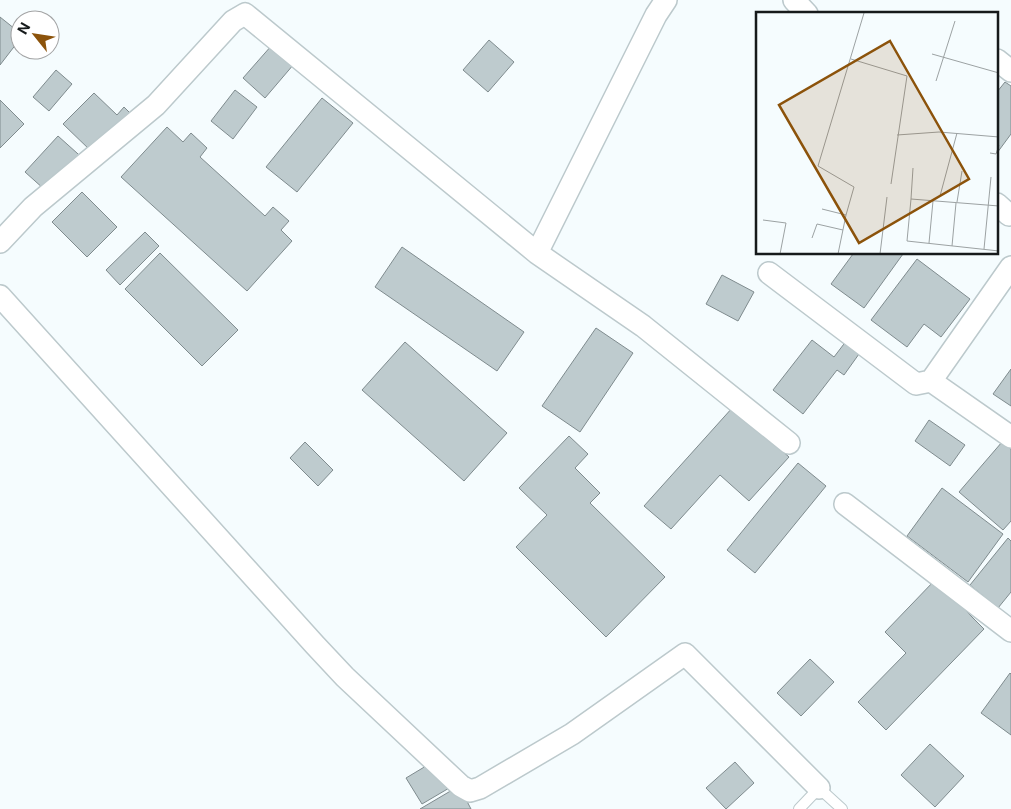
<svg xmlns="http://www.w3.org/2000/svg" width="1011" height="809" viewBox="0 0 1011 809" font-family="Inter,sans-serif">
	<style>
		.building { fill: #becbce; stroke: #7f8b8e }
		.lines { fill: none; stroke-linecap: round; stroke-linejoin: round }
		.service-casing { stroke: #bcc9cc; stroke-width: 12 }
		.minor-casing { stroke: #bcc9cc; stroke-width: 24 }
		.service { stroke: #fff; stroke-width: 10 }
		.minor { stroke: #fff; stroke-width: 21 }
		.inset-road { fill: none; stroke: #9ca2a3; stroke-width: 1 }
		.view { fill: #8c530b; fill-opacity: 0.15; stroke: #8c530b; stroke-width: 2.5 }
		.inset-edge { fill: none; stroke: #161a1b; stroke-width: 2.5 }
	</style>
	<rect width="100%" height="100%" fill="#f5fcfe"/>
	<path class="building" d="M0,17L20,33V39L0,65Z
		M489,40L514,62L488,92L463,70Z
		M272,45L294,64L265,98L243,78Z
		M56,70L72,84L49,111L33,97Z
		M1005,82L1011,86V134L997,153V92Z
		M235,90L257,107L233,139L211,121Z
		M94,93L117,115L124,107L139,122L91,151L63,124Z
		M322,98L353,123L297,192L266,167Z
		M0,100L24,124L0,148Z
		M167,127L183,142L191,133L207,148L200,157L265,216L273,207L289,221L281,230L292,241L247,291L121,177Z
		M58,136L87,162L54,198L25,172Z
		M82,192L117,227L87,257L52,222Z
		M145,232L159,246L120,285L106,270Z
		M402,247L524,332L497,371L375,287Z
		M160,253L238,330L202,366L125,289Z
		M853,254H903L864,308L831,284Z
		M917,259L970,299L941,337L924,324L907,347L871,320Z
		M722,275L754,292L738,321L706,304Z
		M596,328L633,353L580,432L542,406Z
		M850,336L864,347L844,375L837,370L803,414L773,390L812,340L834,357Z
		M405,342L507,433L464,481L362,390Z
		M1011,369V406L993,394Z
		M733,407L789,457L749,501L720,475L671,529L644,506Z
		M929,420L965,445L950,466L915,441Z
		M569,436L588,454L575,468L600,493L590,503L665,577L606,637L516,547L547,515L519,488Z
		M305,442L333,470L318,486L290,458Z
		M1002,442L1011,449V521L1003,530L959,492Z
		M798,463L826,486L755,573L727,550Z
		M942,488L1003,534L968,582L907,536Z
		M1008,538L1011,541V592L998,608L970,585Z
		M935,580L984,629L886,730L858,702L906,653L885,632Z
		M810,659L834,682L801,716L777,693Z
		M1010,673L1011,674V735L981,713Z
		M930,744L964,776L935,807L901,775Z
		M441,757L456,784L422,804L406,778Z
		M735,762L754,783L726,809L706,788Z
		M459,786L471,809H420Z"/>
	<g class="lines">
		<defs>
			<path id="service" d="M799,809L819,788L842,809"/>
			<path id="minor" d="M794,0L807,14
				M997,60L1011,71
				M997,204L1009,215
				M0,242L33,207L156,105L233,21L245,14L537,253L643,326L789,443
				M537,253L656,15L666,0
				M1011,267L931,381L1011,437
				M769,273L916,384L931,381
				M0,296L315,645L345,677L461,786L470,791L480,788L572,734L685,654L819,788
				M845,504L1011,631"/>
		</defs>
		<use href="#service" class="service-casing"/>
		<use href="#minor" class="minor-casing"/>
		<use href="#service" class="service"/>
		<use href="#minor" class="minor"/>
	</g>
	<g transform="translate(756 12)">
		<rect width="242" height="242" fill="#f5fcfe"/>
		<path class="inset-road" d="M176,42L243,61M95,47L151,64L135,172M180,69L199,9M141,123L183,120L243,125M234,141L240,142L243,133M184,184L201,121M155,187L157,156M201,190L206,159M243,194L155,187L151,229L243,239M66,197L90,203L82,242M90,203L98,175L62,154L108,1M7,208L30,211L24,242M56,226L61,212L87,218M173,231L177,189M196,234L200,191M228,237L235,165M124,242L131,185"/>
		<path class="view" d="M134,29L213,167L103,231L23,93Z"/>
		<rect width="242" height="242" class="inset-edge"/>
	</g>
	<g transform="translate(35 35) rotate(300)"><circle r="24" fill="#ffffff" stroke="#a2a3a4"/>
	<path d="M0-4L9 19L0 12L-9 19Z" fill="#8c530b"/>
	<text y="-8" font-size="14" font-weight="bold" text-anchor="middle" fill="#161a1b">N</text>
	</g>
</svg>
